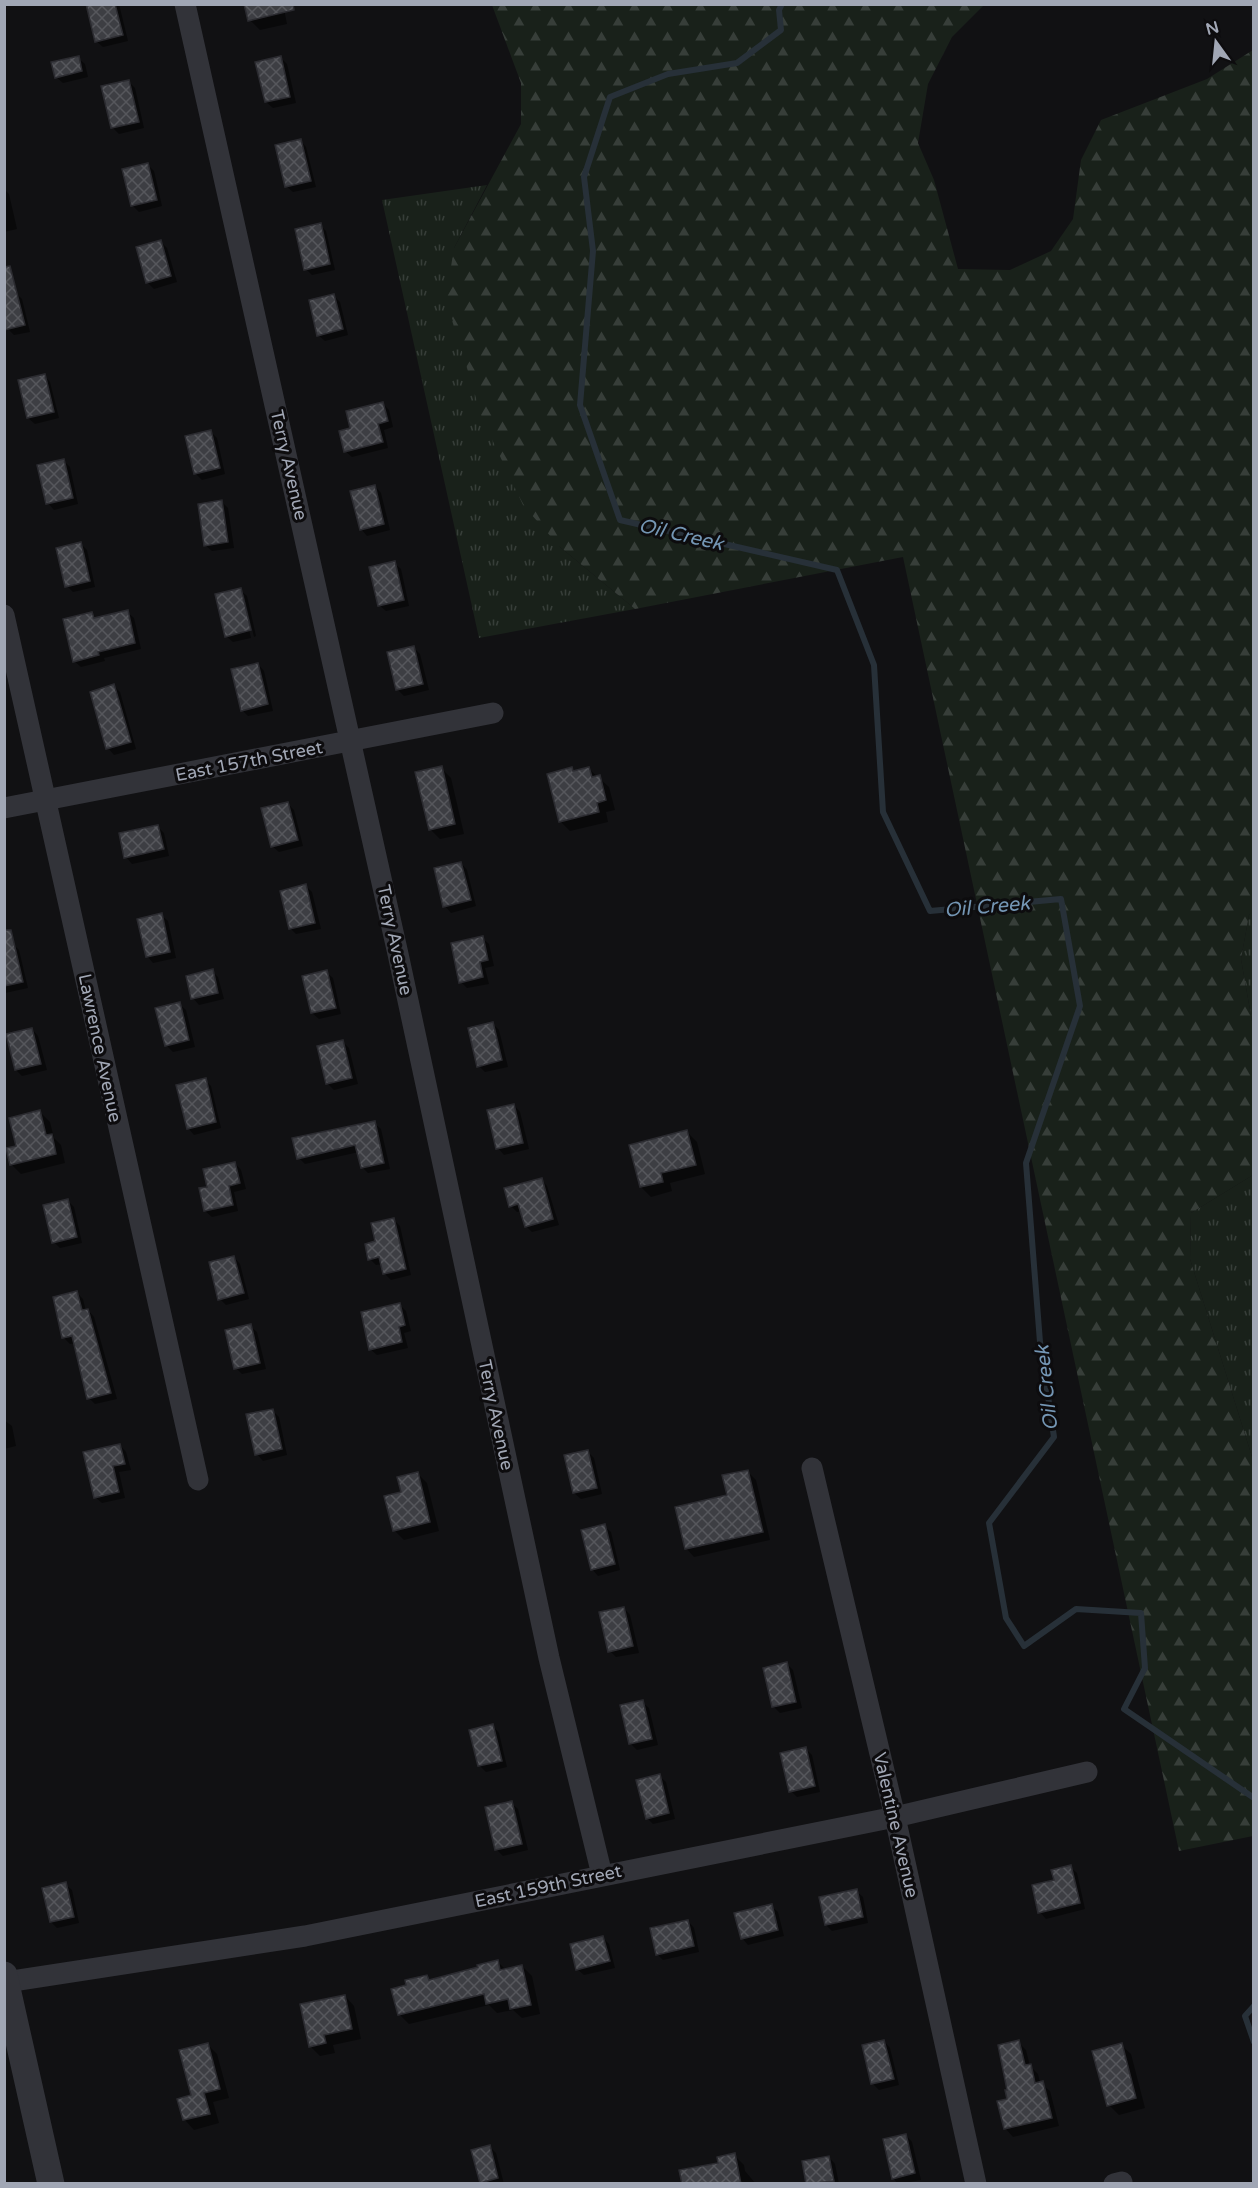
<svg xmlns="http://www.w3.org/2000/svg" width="1258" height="2188" viewBox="0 0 1258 2188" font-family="'Varela Round',sans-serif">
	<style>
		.grass { fill: url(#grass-tufts) }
		.forest { fill: url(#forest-firs) }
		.shadow { fill: #0007 }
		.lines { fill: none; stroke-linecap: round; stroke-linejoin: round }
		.stream { stroke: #273038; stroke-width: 6 }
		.building { fill: url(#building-cross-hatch); stroke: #2b2b30; stroke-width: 1.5 }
		.minor { stroke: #323339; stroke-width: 21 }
		.tertiary { stroke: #323339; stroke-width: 27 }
		.labels { text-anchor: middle; stroke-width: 6; stroke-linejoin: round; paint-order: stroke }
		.street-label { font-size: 18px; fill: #a1a7b5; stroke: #0d0c0e }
		.water-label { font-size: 20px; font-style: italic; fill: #7496b4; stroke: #0d0c0e }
	</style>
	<defs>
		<pattern id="grass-tufts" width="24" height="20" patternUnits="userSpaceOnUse" patternTransform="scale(1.5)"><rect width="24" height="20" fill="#19211a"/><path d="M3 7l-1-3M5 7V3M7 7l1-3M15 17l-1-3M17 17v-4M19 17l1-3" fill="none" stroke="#373e39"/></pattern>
		<pattern id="forest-firs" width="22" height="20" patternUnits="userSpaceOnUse" patternTransform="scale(1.5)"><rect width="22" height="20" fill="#19211a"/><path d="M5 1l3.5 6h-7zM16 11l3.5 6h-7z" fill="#373e39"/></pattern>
		<pattern id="building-cross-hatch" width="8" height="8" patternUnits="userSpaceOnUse" patternTransform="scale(1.5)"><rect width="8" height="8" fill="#3d3e43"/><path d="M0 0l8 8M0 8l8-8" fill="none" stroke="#56575c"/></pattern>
	</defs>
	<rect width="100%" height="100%" fill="#111113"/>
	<path class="grass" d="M487,185L454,248L560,547L635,609L479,638L382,200Z
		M1253,909V1027L1241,959L1249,915Z
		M1253,1175V1460L1190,1259L1191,1213Z"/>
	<path class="forest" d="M492,5H984L952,37L928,84L918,143L934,180L958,269L1010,270L1051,251L1073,219L1081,160L1101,120L1207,79L1253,50L1254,909L1249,915L1241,959L1253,1027V1175L1191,1213L1190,1259L1253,1460V1836L1179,1851L903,557L635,609L560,547L523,505L482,418L446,298L454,248L521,124V83Z"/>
	<path class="shadow" d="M88,4H119L128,41L103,47L96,41Z
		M283,4L287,24L260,30L250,20Z
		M280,57L287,64L296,103L273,108L266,102Z
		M78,58L85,64L88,77L63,83L56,77Z
		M128,81L135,88L144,128L119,134L113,128Z
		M300,140L306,147L316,187L293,192L286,186Z
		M147,164L154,171L162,206L139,212L132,205Z
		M4,189L9,194L17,229L4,232Z
		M320,225L326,231L335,270L312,275L306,269Z
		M161,242L167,248L177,282L154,289L147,282Z
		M16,293L22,299L30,332L14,335L8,329Z
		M334,296L340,302L348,335L325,341L318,335Z
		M44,375L50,382L59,418L35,424L28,418Z
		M382,403L389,410L393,427L384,430L388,448L352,457L345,451L352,429Z
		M211,432L217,438L225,474L202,480L195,473Z
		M63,460L70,467L78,504L54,510L48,503Z
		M375,486L381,493L390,530L367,536L361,529Z
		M222,502L228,508L234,548L212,551L205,545Z
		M80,543L87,550L95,587L73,592L67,586Z
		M394,563L401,569L409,606L386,611L379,605Z
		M240,590L247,596L256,636L254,637L244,595H241L251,638L233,642L226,636Z
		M127,612L134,618L141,649L104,658L105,661L81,667L74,661L92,613L97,619Z
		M413,647L420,654L429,690L404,696L398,690L389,653Z
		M258,664L264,671L273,711L248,716L242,710Z
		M114,686L120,692L136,749L114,755L108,748Z
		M441,768L451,778L464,834L440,839L430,829Z
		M572,769L575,772L589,769L609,787L615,810L606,812L608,822L570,831L560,821Z
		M287,803L294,810L303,846L279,852L272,846Z
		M158,827L164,833L169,856L132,864L126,857Z
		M461,863L467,870L476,906L451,913L445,906Z
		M306,886L312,892L321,929L296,934L290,928Z
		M161,915L168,921L176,958L153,963L147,956Z
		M482,938L489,944L494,966L485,968L489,984L467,988L461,982Z
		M13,944L19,950L28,988L5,993L4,945Z
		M212,971L218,977L224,999L199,1005L193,998Z
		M326,972L333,978L341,1014L319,1019L312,1013Z
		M179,1004L186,1010L195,1047L173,1052L166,1045Z
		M492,1023L499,1030L508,1067L485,1072L479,1066Z
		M32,1029L38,1036L47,1070L22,1076L16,1070Z
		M343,1042L349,1048L358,1084L334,1090L327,1083Z
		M205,1080L211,1086L221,1128L194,1135L188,1128Z
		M514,1105L520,1112L529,1149L504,1155L498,1148Z
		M40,1112L50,1122L54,1138L61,1145L65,1163L21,1174L11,1164L18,1147Z
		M374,1123L381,1129L390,1169L368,1173L362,1167L359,1152L305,1164L299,1158Z
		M687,1132L697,1142L705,1174L670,1183L672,1191L651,1197L641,1187Z
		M235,1163L241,1170L246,1189L234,1192L238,1211L212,1217L205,1211L201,1189L208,1188Z
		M541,1179L547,1186L559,1225L532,1232L526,1226L522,1211L517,1212L511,1206Z
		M67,1200L74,1207L82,1243L60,1248L54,1242Z
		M394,1220L400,1226L411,1275L391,1280L385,1274L382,1264L376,1265L370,1259L377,1243Z
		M234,1257L240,1264L249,1299L226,1305L220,1299Z
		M77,1293L83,1299L86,1311L88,1310L94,1317L117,1399L95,1404L89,1398L75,1343L70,1344L64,1338Z
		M400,1305L406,1311L411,1331L404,1333L408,1348L377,1355L370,1349Z
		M250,1326L257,1332L266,1369L242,1374L236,1368Z
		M272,1410L279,1417L287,1455L263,1461L257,1454Z
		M4,1420L12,1426L16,1446L4,1449Z
		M120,1445L126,1452L131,1470L119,1472L125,1498L102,1503L95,1497Z
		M587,1451L594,1458L602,1494L581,1499L574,1493Z
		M747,1471L756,1480L770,1540L694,1557L686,1548Z
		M417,1473L427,1483L439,1531L404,1540L394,1530Z
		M604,1526L611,1532L620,1570L598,1576L592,1569Z
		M624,1608L630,1615L639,1653L616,1657L610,1651Z
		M786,1663L793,1670L802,1708L780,1713L773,1706Z
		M642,1702L649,1708L658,1745L637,1750L630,1743Z
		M493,1726L499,1733L507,1767L486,1772L479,1765Z
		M805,1748L812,1755L820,1792L797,1797L791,1791Z
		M659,1776L666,1782L675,1819L653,1824L647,1818Z
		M511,1803L518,1809L528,1850L503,1856L497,1850L487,1808Z
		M1070,1867L1077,1873L1085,1909L1046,1919L1040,1912Z
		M65,1884L72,1890L79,1923L57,1928L51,1922Z
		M856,1891L863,1897L868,1923L832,1931L826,1925Z
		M771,1906L778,1912L784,1936L748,1945L742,1938Z
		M688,1921L694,1928L699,1952L663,1960L657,1954Z
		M603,1938L609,1944L615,1968L584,1975L577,1969Z
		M497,1961L506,1970L522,1966L532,1976L540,2014L522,2018L513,2010L497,2013L489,2005L409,2024L399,2014L408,1986L427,1976L431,1981L479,1969Z
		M345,1996L354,2006L361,2039L333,2045L335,2053L320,2056L310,2046Z
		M884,2041L890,2048L899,2085L879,2090L872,2083Z
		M1018,2042L1026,2050L1030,2066L1038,2074L1040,2083L1050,2091L1059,2126L1013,2137L1005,2128Z
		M207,2044L217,2054L229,2098L213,2102L219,2123L194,2130L185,2120L179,2100L193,2096Z
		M1121,2045L1131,2054L1145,2108L1119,2115L1109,2105Z
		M906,2135L912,2142L921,2180L898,2184L893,2178Z
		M490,2147L496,2153L504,2184L481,2182Z
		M734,2155L744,2165L745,2171L756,2184H683Z
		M829,2157L835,2164L839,2184H808Z"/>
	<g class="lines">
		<path class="stream" d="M782,4L779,10L781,30L737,63L668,74L610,97L584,177L593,251L580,405L620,520L837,570L874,665L883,812L930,911L1061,899L1080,1006L1026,1163L1040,1342L1054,1437L989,1523L1006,1618L1024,1646L1076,1609L1141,1613L1145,1668L1124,1709L1254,1798
			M1254,2006L1245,2016L1254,2042"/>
	</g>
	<path class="building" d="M86,4H115L123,35L95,42Z
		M244,4H293L294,10L248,21Z
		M79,56L82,71L55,78L51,62Z
		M281,56L290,97L265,102L255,62Z
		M129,80L139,122L111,128L101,86Z
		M301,139L311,181L285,187L275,145Z
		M148,163L157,200L131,206L122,169Z
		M321,223L330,264L304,270L295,229Z
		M161,240L171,276L146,283L136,247Z
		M10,266L25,325L4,330V267Z
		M334,294L343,329L317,336L309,300Z
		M45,374L54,412L27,418L18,380Z
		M383,402L388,421L378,424L383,442L344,452L339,431L350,428L346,411Z
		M211,430L220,468L194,474L185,436Z
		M64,459L73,498L46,504L37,465Z
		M375,485L384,524L360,530L350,491Z
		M222,500L228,542L204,546L198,504Z
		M81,542L90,581L65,587L56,548Z
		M395,561L404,600L378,606L369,567Z
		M241,588L251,630L225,637L215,594Z
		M128,610L135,643L98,652L99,655L73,662L63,619L92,612L94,618Z
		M414,646L423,684L396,690L387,652Z
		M258,663L268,704L241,711L231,669Z
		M114,684L131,742L106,749L90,692Z
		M442,766L455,824L429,830L415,772Z
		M572,767L573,771L589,767L592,777L600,775L606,800L597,803L599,812L559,822L547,774Z
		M288,802L298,840L271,847L261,808Z
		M158,825L164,849L124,858L119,833Z
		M461,862L471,900L443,907L434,868Z
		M306,884L315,923L289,929L280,891Z
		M162,913L170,952L146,957L137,919Z
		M4,930H11L23,982L4,986Z
		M483,936L488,960L480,962L483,977L459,983L451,943Z
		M213,969L218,993L191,999L186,976Z
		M327,970L336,1008L311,1013L302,976Z
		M180,1002L189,1040L165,1046L155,1008Z
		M493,1022L502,1060L477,1067L468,1028Z
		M32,1028L41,1064L15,1070L6,1034Z
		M343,1040L352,1078L326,1084L317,1046Z
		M206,1078L216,1122L187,1129L176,1085Z
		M514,1104L523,1143L496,1149L487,1110Z
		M40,1110L46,1135L52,1134L56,1154L10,1165L6,1148L16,1146L9,1118Z
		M375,1121L384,1163L361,1168L355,1145L297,1159L292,1138Z
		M687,1130L696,1165L661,1173L663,1182L640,1187L629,1145Z
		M235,1162L240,1183L229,1186L233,1205L204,1211L199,1188L207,1187L203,1169Z
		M542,1178L553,1219L525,1227L518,1204L509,1207L504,1188Z
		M68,1199L77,1237L52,1243L43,1205Z
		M394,1218L406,1269L383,1274L379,1257L368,1260L365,1244L375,1241L371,1223Z
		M234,1256L244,1293L218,1300L209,1262Z
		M77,1291L82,1310L88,1309L111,1393L87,1399L72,1336L62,1338L53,1297Z
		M400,1303L405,1325L399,1327L402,1342L369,1350L361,1312Z
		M251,1324L260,1363L234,1369L225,1330Z
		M273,1409L282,1449L255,1455L246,1414Z
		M120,1444L125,1464L113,1466L119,1492L94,1498L83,1452Z
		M588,1450L597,1488L573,1493L564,1455Z
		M748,1470L763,1532L685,1549L675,1507L727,1495L722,1475Z
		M418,1472L430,1522L393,1531L384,1496L401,1492L397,1477Z
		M605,1524L615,1564L591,1570L581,1530Z
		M624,1607L633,1646L608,1652L599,1612Z
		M787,1662L796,1702L772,1707L763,1668Z
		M643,1700L652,1739L629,1744L620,1705Z
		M493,1724L502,1761L478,1766L469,1730Z
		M806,1747L815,1786L789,1792L780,1753Z
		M660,1774L669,1813L646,1819L636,1780Z
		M512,1801L522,1844L495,1850L485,1807Z
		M1071,1865L1080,1903L1038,1913L1032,1885L1054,1880L1051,1870Z
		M66,1882L74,1917L50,1922L42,1888Z
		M857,1889L863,1917L825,1925L819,1897Z
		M772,1904L778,1930L741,1939L734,1913Z
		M688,1920L694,1946L656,1955L650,1928Z
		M603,1936L610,1961L576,1970L570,1944Z
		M498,1960L500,1970L522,1965L531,2005L510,2009L508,1999L486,2004L484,1994L398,2015L391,1989L406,1985L405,1980L427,1975L429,1980L478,1967L477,1965Z
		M345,1995L352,2029L324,2035L326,2043L309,2047L300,2004Z
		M884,2040L894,2079L871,2084L862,2045Z
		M1019,2040L1025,2065L1031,2064L1035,2083L1043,2081L1052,2118L1004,2129L997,2101L1007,2099L1005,2090H1007L998,2045Z
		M208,2043L220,2089L204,2093L210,2114L183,2120L177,2099L191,2095L179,2050Z
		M1122,2043L1136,2098L1107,2106L1092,2051Z
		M906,2134L915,2173L892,2179L883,2139Z
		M490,2145L498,2178L480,2183L471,2150Z
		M735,2153L741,2184H682L679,2170L718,2163L717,2157Z
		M829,2156L834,2181L806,2184L802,2161Z"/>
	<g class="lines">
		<path class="minor" d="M185,4L398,954L549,1658L602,1875
			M4,615C69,903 131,1192 198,1480
			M4,808L493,713
			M812,1468L895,1817L976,2184
			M6,1982L305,1936L895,1817L1087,1772
			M1114,2184L1122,2182"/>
		<path class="tertiary" d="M4,1975L51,2184"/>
	</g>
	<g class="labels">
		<g class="street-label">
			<text transform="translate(289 465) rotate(77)" y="6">Terry Avenue</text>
			<text transform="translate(249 761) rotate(-11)" y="6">East 157th Street</text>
			<text transform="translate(395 940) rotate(78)" y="6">Terry Avenue</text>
			<text transform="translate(100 1048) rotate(78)" y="6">Lawrence Avenue</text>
			<text transform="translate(496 1415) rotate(78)" y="6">Terry Avenue</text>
			<text transform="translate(896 1825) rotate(77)" y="6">Valentine Avenue</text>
			<text transform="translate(548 1886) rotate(-12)" y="6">East 159th Street</text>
		</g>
		<g class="water-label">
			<text transform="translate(681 534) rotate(13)" y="7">Oil Creek</text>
			<text transform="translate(987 906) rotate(-5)" y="7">Oil Creek</text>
			<text transform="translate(1046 1388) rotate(-96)" y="7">Oil Creek</text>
		</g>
	</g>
	<rect width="1258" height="2188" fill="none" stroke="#a1a7b5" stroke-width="12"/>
	<g transform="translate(1216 42) rotate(345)" stroke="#0d0c0e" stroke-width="4.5" paint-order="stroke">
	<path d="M0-4.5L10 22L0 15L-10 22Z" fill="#a1a7b5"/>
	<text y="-9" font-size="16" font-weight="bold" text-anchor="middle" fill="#a1a7b5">N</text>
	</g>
</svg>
